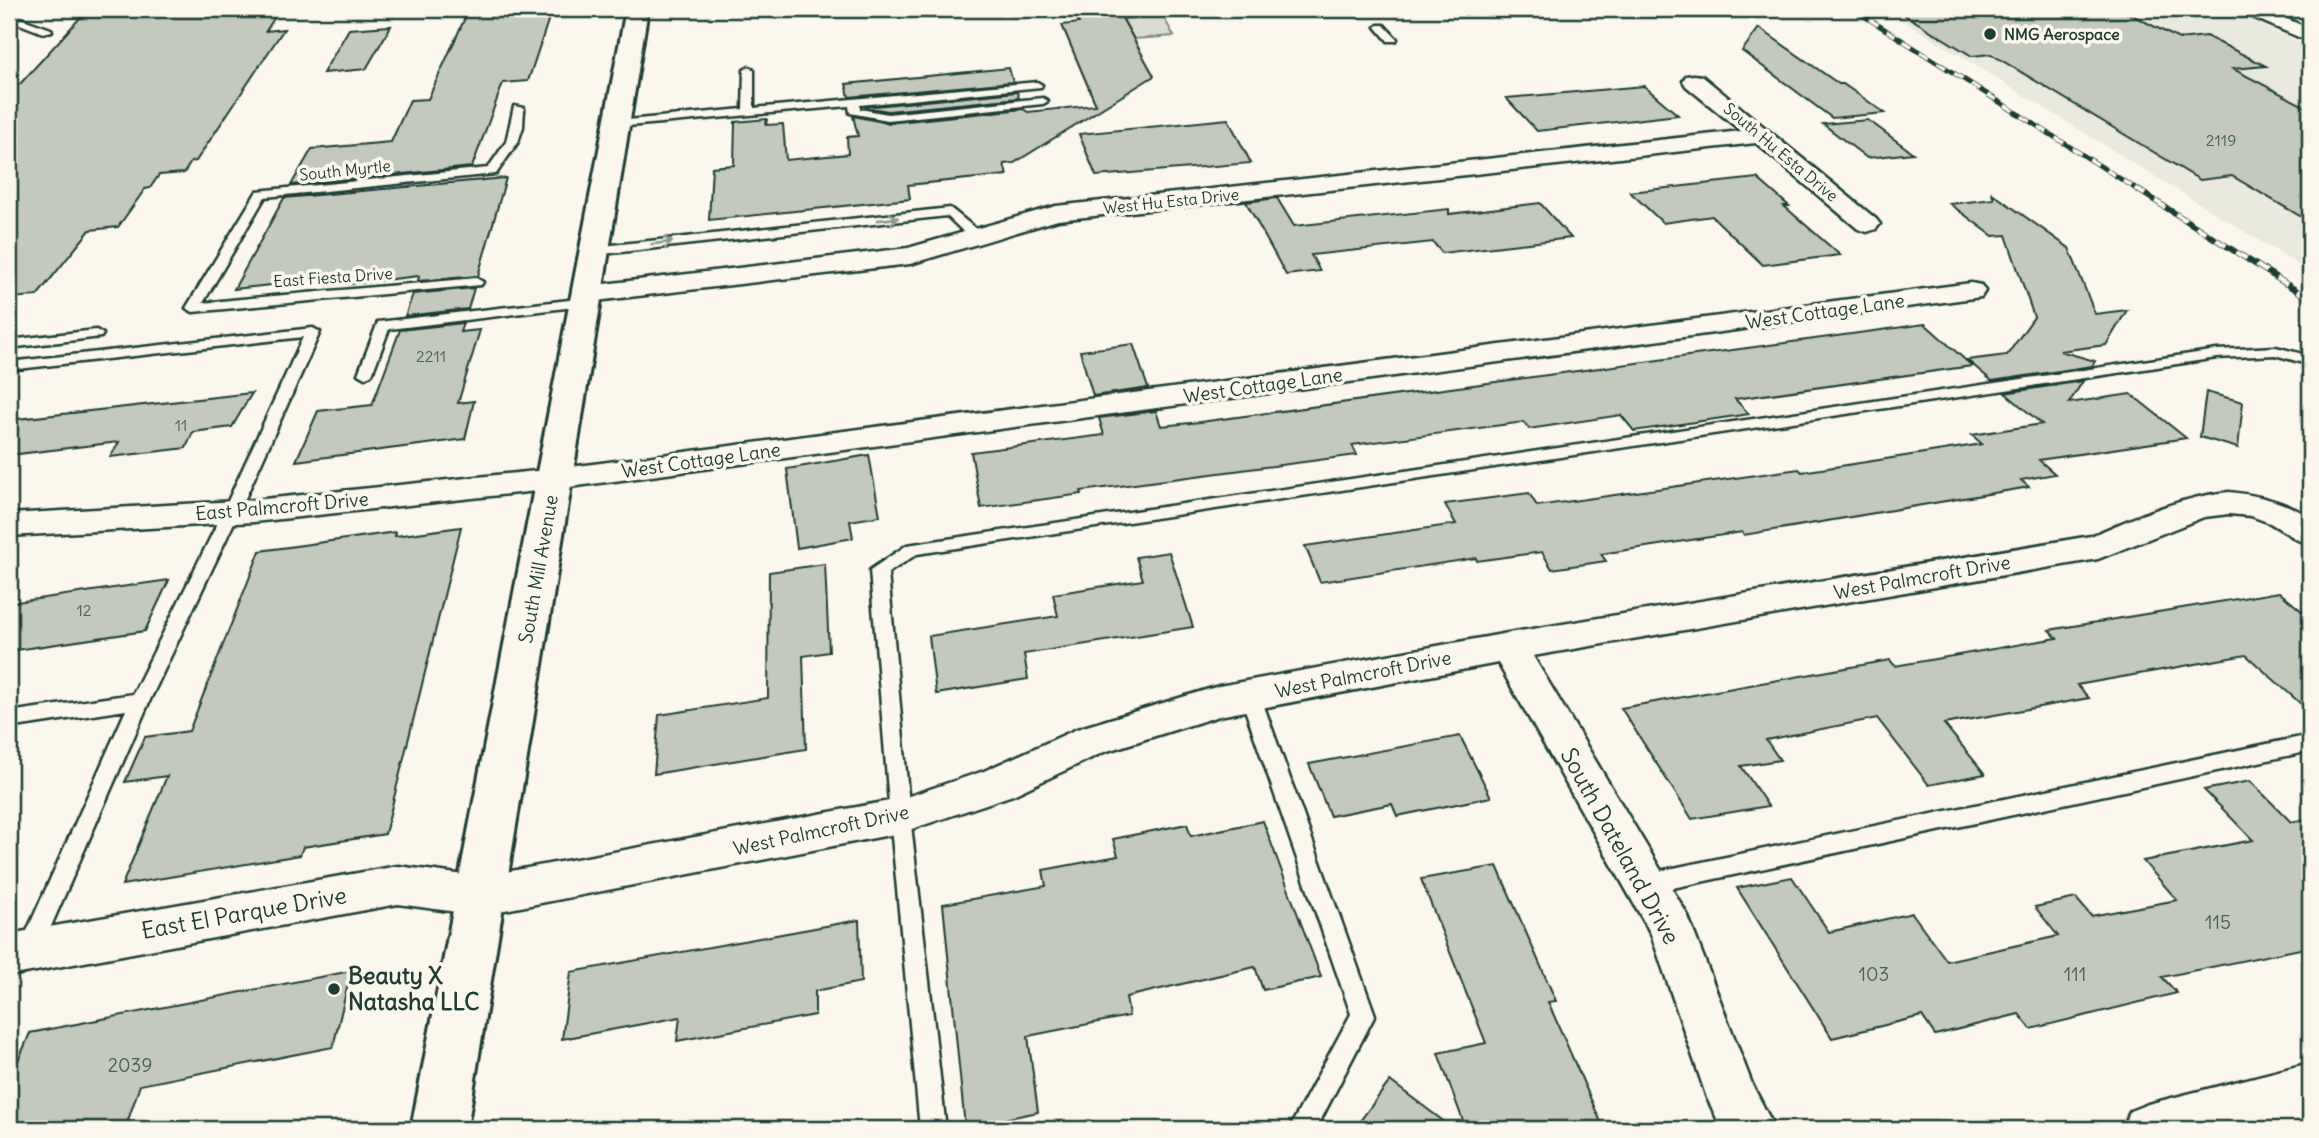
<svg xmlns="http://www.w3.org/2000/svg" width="2319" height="1138" viewBox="0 0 2319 1138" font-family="Delius,sans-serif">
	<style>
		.built { fill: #eae9de }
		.green { fill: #dbdcd1; stroke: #7d8c82; stroke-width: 2 }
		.building { fill: #c4c9be; stroke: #1f3d34; stroke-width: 2 }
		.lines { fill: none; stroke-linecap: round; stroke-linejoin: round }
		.service-casing { stroke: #1f3d34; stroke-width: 5 }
		.minor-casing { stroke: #1f3d34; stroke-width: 5 }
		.secondary-casing { stroke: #1f3d34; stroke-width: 6 }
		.service { fill: #fbf7ec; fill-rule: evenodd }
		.minor { fill: #fbf7ec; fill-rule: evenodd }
		.secondary { fill: #fbf7ec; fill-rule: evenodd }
		.rail-far1-casing { stroke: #1f3d34; stroke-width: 5 }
		.rail-casing { stroke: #1f3d34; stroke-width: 6 }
		.rail-far1 { stroke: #fbf7ec; stroke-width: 3.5; stroke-dasharray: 10; stroke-linecap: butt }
		.rail { stroke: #fbf7ec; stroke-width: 4.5; stroke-dasharray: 12; stroke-linecap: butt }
		.oneway { stroke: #8d9a90 }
		.poi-dot { fill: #1f3d34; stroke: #fbf7ec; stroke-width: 2.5 }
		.labels { text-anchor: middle; stroke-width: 7; stroke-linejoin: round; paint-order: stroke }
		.far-poi-label { font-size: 16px; font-weight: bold; fill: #1f3d34; stroke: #fbf7ec; text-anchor: start }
		.number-label { font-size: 16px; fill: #486056 }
		.far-street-label { font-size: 16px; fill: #1f3d34; stroke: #fbf7ec }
		.street-label { font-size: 19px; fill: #1f3d34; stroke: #fbf7ec }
		.near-number-label { font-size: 19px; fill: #486056 }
		.near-street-label { font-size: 23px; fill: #1f3d34; stroke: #fbf7ec }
		.near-poi-label { font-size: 23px; font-weight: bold; fill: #1f3d34; stroke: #fbf7ec; text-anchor: start }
	</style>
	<rect width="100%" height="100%" fill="#fbf7ec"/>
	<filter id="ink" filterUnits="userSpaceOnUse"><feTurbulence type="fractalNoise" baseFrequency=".0143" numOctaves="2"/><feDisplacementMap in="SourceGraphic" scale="14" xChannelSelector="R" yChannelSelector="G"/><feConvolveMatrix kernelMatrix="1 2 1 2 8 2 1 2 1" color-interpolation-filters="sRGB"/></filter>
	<g filter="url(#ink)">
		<path class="built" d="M1884,9H2228L2310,47V272Z"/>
		<path class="green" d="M1163,16L1174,36L1134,39L1123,19Z"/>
		<path class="building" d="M88,9H280L266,31L284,29L196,161L191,162L184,173L159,175L150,188L145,189L118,227L90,230L37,296L9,298V85L20,84Z
			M469,9H552L528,81L503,83L472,167L291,185L312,149L391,142L410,100L428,99Z
			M1072,9H1117L1154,76L1014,163L1004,164L1007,175L908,185L910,199L709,220L712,167L734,165L735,122L767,119L766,125L783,124L786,160L848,154L847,137L858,136L853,116L888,123L1023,109L1028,112L1096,105L1062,25L1079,23Z
			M1895,9H2120L2179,39L2206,36L2266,66L2233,69L2310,109V222L2232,176L2200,180L1991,54L1972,56Z
			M391,26L366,69L323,73L349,29Z
			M1759,28L1839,84H1843L1885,113L1832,118L1742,51Z
			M1009,68L1013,82L849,97L846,84Z
			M1644,86L1678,115L1537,131L1506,98Z
			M1017,92L1019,98L888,111L865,107Z
			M1228,119L1251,163L1096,176L1079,134Z
			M1868,120L1913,153L1867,158L1823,124Z
			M506,178L478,276L418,281L419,276L349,284L352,276L234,289L284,198Z
			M1757,178L1789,206H1784L1840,255L1763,265L1712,216L1663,223L1630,192Z
			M1992,193L2069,248L2095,314L2127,310L2106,345L2060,351L2095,361L2092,366L1992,381L1967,360L2007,355L2034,317L2006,235L1993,236L1950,204L1994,199Z
			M1277,198L1294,226L1449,209V214L1540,203L1571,238L1442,253L1433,242L1311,255L1320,271L1286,275L1246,202Z
			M474,288L468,309L405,316L413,294Z
			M463,323L460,332L480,330L458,403L474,401L465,439L296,461L318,411L372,405L400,330Z
			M1925,324L1972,366L1735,399L1749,414L1634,431L1621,415L1529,429L1524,422L1352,445L1357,455L1081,491L1082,494L981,508L971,452L1104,435L1099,418L1156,411L1161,426L1200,422Z
			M1133,344L1148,388L1093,396L1080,351Z
			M2083,381L2069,403L2131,394L2186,438L2039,460L2055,474L2021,480L2029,487L1744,535L1742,532L1601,554L1606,561L1552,569L1542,552L1477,561L1476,558L1320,582L1305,546L1456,524L1445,504L1529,493L1537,506L1799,469L1802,472L1982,444L1972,435L2042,424L2005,393Z
			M2206,392L2243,402L2238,448L2200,437Z
			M252,393L232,427L193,432L186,448L110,457L119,442L9,455V420Z
			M869,455L880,516L850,521L853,538L797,548L787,469Z
			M461,527L385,834L303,847L300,855L122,885L167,776L125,782L145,737L189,731L260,551L396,532L395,536Z
			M1169,552L1193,627L1024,654L1028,679L936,694L929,636L1058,616L1053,594L1143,580L1136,557Z
			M825,564L829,652L803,656L806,749L654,774L659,715L768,698L769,572Z
			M169,580L145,631L9,651V603Z
			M2279,592L2310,618V712L2246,655L2077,685L2089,698L1944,724L1985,774L1929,785L1877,718L1766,740L1780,760L1741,766L1768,806L1692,819L1621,708L1890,660L1895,666L2057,638L2049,630Z
			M1460,736L1491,797L1397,816L1392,804L1330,816L1309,764Z
			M2250,781L2291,822L2310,818V947L2162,977L2177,993L2031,1029L2019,1014L1935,1035L1922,1016L1832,1038L1737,888L1792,877L1829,932L1912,913L1947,961L2058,936L2035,907L2076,898L2091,916L2177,900L2143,861L2253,840L2204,790Z
			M1263,821L1321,977L1263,990L1255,967L1126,997L1129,1016L1028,1036L1038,1112L965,1127L943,904L1046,886L1043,870L1118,856L1113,839L1187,824L1191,836Z
			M1497,866L1556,1001L1548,1002L1604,1129H1466L1438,1053L1486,1043L1421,879Z
			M859,920L861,982L815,991V1015L677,1041L680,1017L562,1039L571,972Z
			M351,971L333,1047L140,1085L125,1129H9V1082L30,1033Z
			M1390,1081L1454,1129H1354Z"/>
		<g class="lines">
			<defs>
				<path id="service" d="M9,14L51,29L52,31L43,33L9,20Z
					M1378,25H1384L1397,39L1396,41H1388L1376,27Z
					M749,67L754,70V108L1037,82L1042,85L1041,87L860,105V109L888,114L1043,98L1048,101L1043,104L888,120L850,113L849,106L617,127L611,124L617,121L743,109L744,70Z
					M514,106L524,108L523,127L518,142L496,174L265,197L203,303C294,293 385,287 476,278L483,282L481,285L193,312L186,308L257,191L488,168L506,142Z
					M950,208L981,233V239H971L947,216L594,255L587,251L594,247Z
					M586,298L593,302L591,305L389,329L372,374L365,378L358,374L378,322Z
					M313,328L320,332L239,512L150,700L38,956L30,959L22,956L19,949L126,710L9,728V712L133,694L223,512L303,337L9,370V362Z
					M96,330L103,334L101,337L9,348V340Z
					M2276,347L2310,356V365L2275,355L2217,358L917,554L888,573L910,816L946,1129H920L890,816L870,570L907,545L2217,350Z
					M1250,688L1257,690L1260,695L1375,1015L1316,1129H1289L1351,1014L1240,695L1243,690Z
					M2310,735V751L1645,894L1637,891L1634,884L1637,877L1645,874Z"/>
				<path id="minor" d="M2240,9H2265L2310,29V42L2243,13Z
					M1694,75L1702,76L1876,219L1880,224L1876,229L1867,232L1858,229L1756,143L1058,220L910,264L587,302L577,300L573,294L577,288L587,286L908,248L1056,206L1741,131L1686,86L1683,81L1686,76Z
					M1971,283L1981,285L1985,291L1981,297L555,489L254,522L9,536V514L254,500L555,469Z
					M2229,492C2259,495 2285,502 2310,517V543L2298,540L2270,523L2251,516L2229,514L2204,517L2098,559L1533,656L1687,914L1752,1084L1775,1129H1722L1707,1098L1651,934L1498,663L1219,716L1104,752L1013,795L900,833L479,915L398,904L9,976V934L398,866L479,877L900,799L984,771L1077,729L1219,686L1508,633L2091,536C2136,517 2180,497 2229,492Z
					M2310,1063V1129H2260L2257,1126L2243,1129H2123L2130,1111L2148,1104Z"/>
				<path id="secondary" d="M626,9H648L467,1129H411Z"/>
			</defs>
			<use href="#service" class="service-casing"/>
			<use href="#minor" class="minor-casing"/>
			<use href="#secondary" class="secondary-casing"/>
			<use href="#service" class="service"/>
			<use href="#minor" class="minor"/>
			<use href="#secondary" class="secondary"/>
			<defs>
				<path id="rail-far1" d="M1853,9L2138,190"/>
				<path id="rail" d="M2135,188L2310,299"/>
			</defs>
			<use href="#rail-far1" class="rail-far1-casing"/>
			<use href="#rail" class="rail-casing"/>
			<use href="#rail-far1" class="rail-far1"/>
			<use href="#rail" class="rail"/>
		</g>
		<defs><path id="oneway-shaft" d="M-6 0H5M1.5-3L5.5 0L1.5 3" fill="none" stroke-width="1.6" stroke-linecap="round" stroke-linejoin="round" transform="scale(1.75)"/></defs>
		<g class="oneway">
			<use href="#oneway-shaft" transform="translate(888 219) rotate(-6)"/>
			<use href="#oneway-shaft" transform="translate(662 243) rotate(-6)"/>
		</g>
	</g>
	<g class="poi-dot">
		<circle cx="1990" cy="34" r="7"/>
		<circle cx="334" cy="989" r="7"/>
	</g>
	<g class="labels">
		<g class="far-poi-label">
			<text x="2004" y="40">NMG Aerospace</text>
		</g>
		<g class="number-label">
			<text x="2221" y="146">2119</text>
			<text x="431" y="362">2211</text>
			<text x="181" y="431">11</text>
			<text x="84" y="616">12</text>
		</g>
		<g class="far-street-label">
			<text transform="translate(1781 152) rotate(40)" y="6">South Hu Esta Drive</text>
			<text transform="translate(345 170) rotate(-6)" y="6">South Myrtle</text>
			<text transform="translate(1171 201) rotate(-6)" y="6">West Hu Esta Drive</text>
			<text transform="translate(333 277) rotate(-4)" y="6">East Fiesta Drive</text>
		</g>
		<g class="street-label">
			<text transform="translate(1825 311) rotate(-8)" y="7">West Cottage Lane</text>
			<text transform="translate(1263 385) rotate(-8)" y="7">West Cottage Lane</text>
			<text transform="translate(701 460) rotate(-8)" y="7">West Cottage Lane</text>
			<text transform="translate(282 506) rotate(-5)" y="7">East Palmcroft Drive</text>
			<text transform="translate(538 569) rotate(-80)" y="7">South Mill Avenue</text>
			<text transform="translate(1922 577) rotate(-10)" y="7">West Palmcroft Drive</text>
			<text transform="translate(1363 674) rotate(-11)" y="7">West Palmcroft Drive</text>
			<text transform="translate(821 830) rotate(-12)" y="7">West Palmcroft Drive</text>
		</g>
		<g class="near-number-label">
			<text x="2218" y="929">115</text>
			<text x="1874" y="981">103</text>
			<text x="2075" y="981">111</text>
			<text x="130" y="1072">2039</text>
		</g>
		<g class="near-street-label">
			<text transform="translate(1620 846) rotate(61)" y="8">South Dateland Drive</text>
			<text transform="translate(244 913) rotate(-10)" y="8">East El Parque Drive</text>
		</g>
		<g class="near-poi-label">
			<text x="348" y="984">Beauty X<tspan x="348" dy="26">Natasha LLC</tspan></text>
		</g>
	</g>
	<rect width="2319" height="1138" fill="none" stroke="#fbf7ec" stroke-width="35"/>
	<rect x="18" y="18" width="2284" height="1103" fill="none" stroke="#1f3d34" stroke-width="2.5" filter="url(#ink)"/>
</svg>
